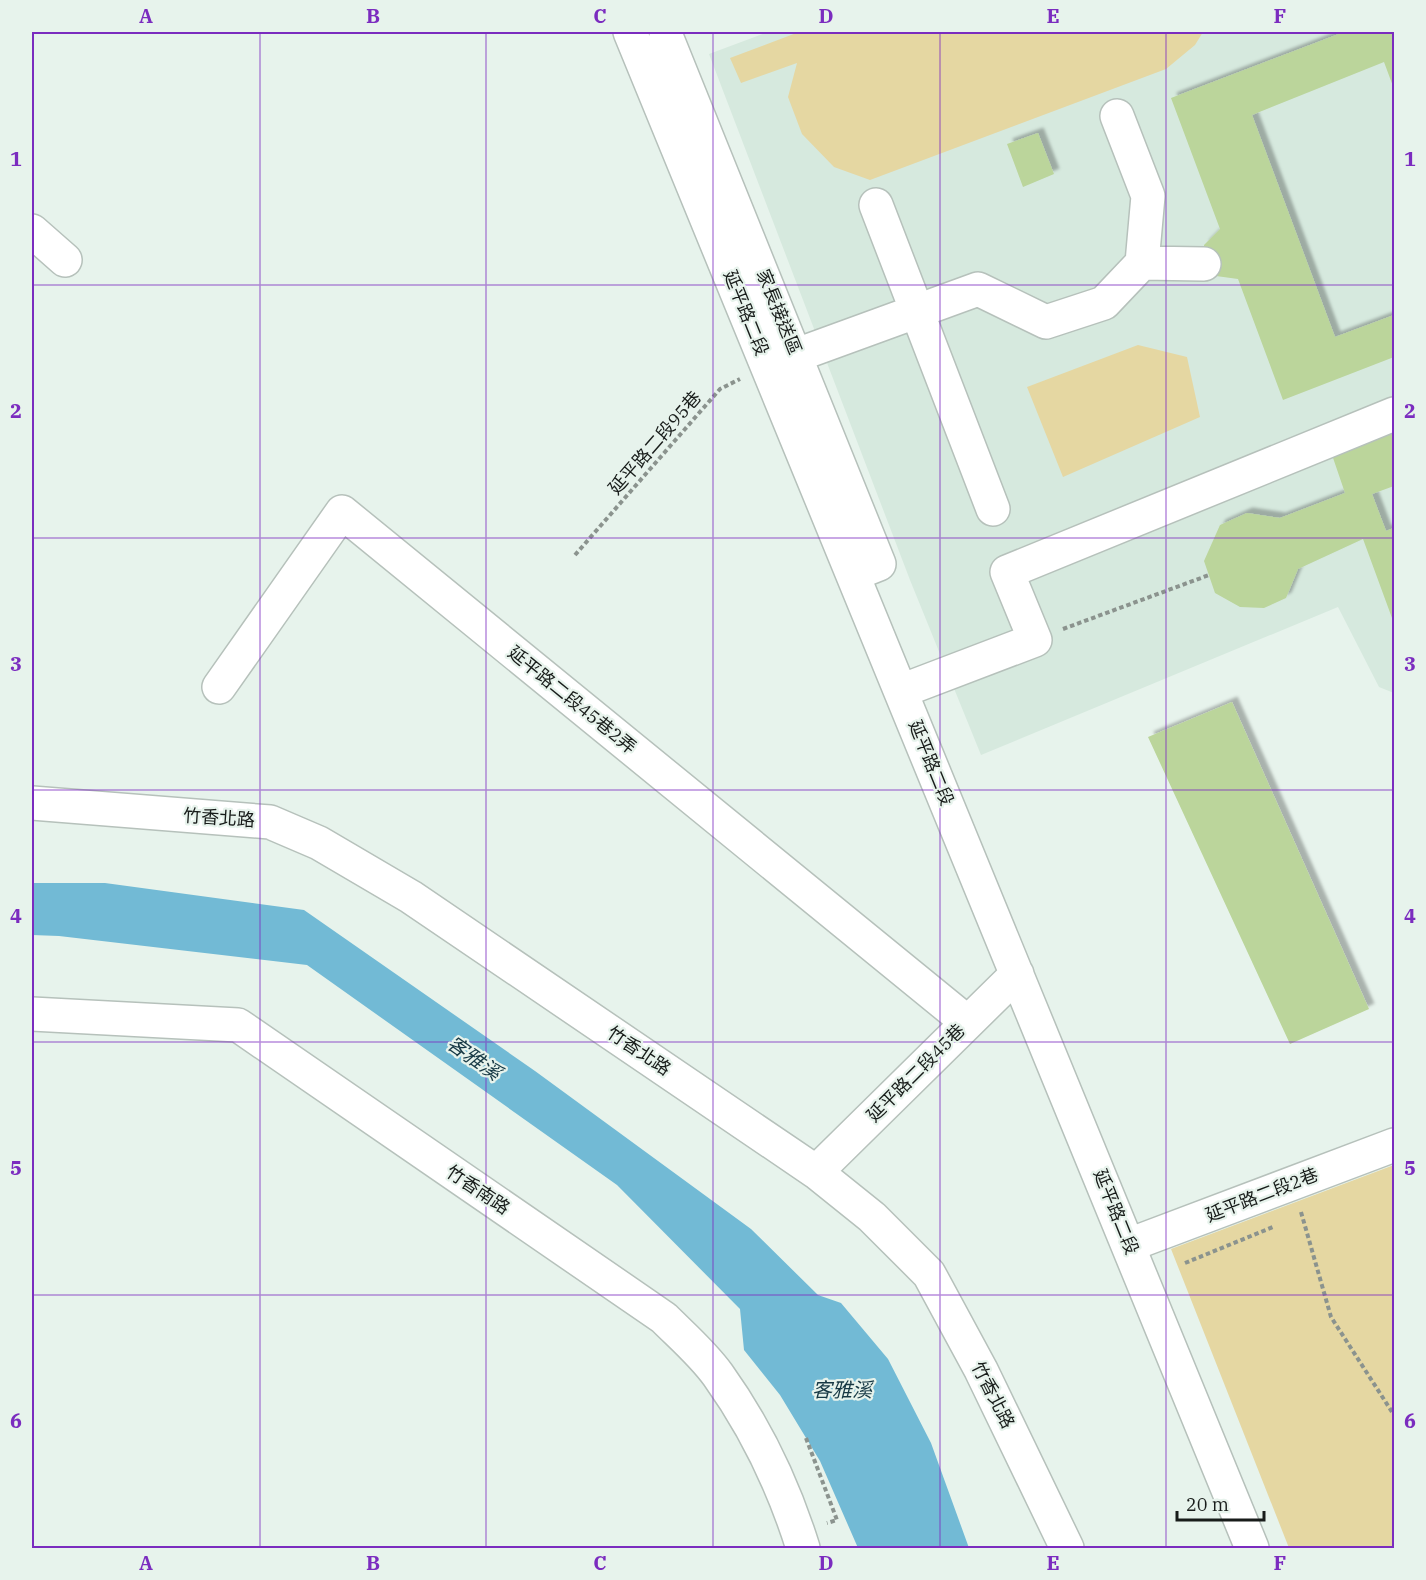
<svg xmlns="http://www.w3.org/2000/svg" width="1426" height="1580" viewBox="0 0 1426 1580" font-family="'IBM Plex Serif','Noto Sans TC',serif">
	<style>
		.built { fill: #d6e9de }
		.green { fill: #e5d7a2 }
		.water { fill: #72bad5 }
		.building { fill: #bbd59b; filter: url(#shadow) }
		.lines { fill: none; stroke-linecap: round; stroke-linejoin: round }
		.minor-casing { stroke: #b6c1bb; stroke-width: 36 }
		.path { stroke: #8b938e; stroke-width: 4; stroke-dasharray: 4.5 3; stroke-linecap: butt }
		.minor { stroke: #fff; stroke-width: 33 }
		.grid { fill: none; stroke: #7b2cbf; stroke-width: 1.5; stroke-opacity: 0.55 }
		.labels { text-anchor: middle; stroke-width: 4.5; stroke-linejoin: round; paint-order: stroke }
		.street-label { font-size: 18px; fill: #181c1a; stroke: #e7f3ec }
		.water-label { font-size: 20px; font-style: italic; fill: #163844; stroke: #e7f3ec }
		.neatline { fill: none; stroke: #7b2cbf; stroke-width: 2 }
		.grid-label { font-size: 20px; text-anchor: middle; font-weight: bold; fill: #7b2cbf }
	</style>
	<defs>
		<filter id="shadow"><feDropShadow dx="5.5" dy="-5.5" stdDeviation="1.5" flood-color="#0004"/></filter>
	</defs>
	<rect width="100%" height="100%" fill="#e7f3ec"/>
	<path class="built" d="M768,32H1394V693L1379,687L1338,607L981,755L910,580L709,54Z"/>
	<path class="green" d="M799,32H1203L1195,45L1166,69L870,180L834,167L802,134L788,97L797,63L741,83L730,58Z
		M1138,345L1187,357L1200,417L1063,477L1027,387Z
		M1394,1165V1548H1289L1171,1249Z"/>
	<path class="water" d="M32,883H105L304,910L535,1071L751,1229L818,1295L841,1303L888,1359L931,1443L969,1548H858L820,1461L780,1395L744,1350L740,1309L617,1185L307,965L59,936L32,935Z"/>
	<path class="building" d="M1344,32H1394V89L1384,62L1252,115L1335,337L1394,315V357L1283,400L1238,279L1216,276L1204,264V245L1220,229L1171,98Z
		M1038,133L1054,174L1023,187L1007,144Z
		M1394,429V486L1372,494L1386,531L1394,528V617L1392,618L1363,539L1298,569L1286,598L1264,608L1240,607L1215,593L1204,561L1220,525L1247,513L1280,518L1345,493L1331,452Z
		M1232,702L1369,1009L1290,1044L1148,737Z"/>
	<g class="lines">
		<defs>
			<path id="minor" d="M630,32L1252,1548
				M666,36L879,564L854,574
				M1117,116L1148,196L1142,263
				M876,205L993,509
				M32,231L65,260
				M775,363L978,289L1046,322L1104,303L1142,263L1204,264
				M219,687L342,512L967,1022
				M901,691L1035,640L1007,572L1394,414
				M32,803L270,822L319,843L411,897L816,1172L872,1217L929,1274L981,1370L1067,1548
				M32,1014L238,1025L664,1318C682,1336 703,1354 718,1375C756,1428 784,1487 803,1548
				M816,1172L1017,974
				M1129,1245L1394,1145"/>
		</defs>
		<use href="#minor" class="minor-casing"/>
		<path class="path" d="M575,555L720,389L740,379
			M1063,629L1209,575
			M1301,1212L1331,1317L1394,1415
			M1185,1263L1273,1227
			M806,1438L837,1520L827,1523"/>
		<use href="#minor" class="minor"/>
	</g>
	<path class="grid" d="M260,32V1548M486,32V1548M713,32V1548M940,32V1548M1166,32V1548M32,285H1394M32,538H1394M32,790H1394M32,1042H1394M32,1295H1394"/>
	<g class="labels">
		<g class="street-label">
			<text transform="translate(779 312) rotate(68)" y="6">家長接送區</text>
			<text transform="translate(746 313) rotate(68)" y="6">延平路二段</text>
			<text transform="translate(655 443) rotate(-49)" y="6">延平路二段95巷</text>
			<text transform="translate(572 700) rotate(39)" y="6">延平路二段45巷2弄</text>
			<text transform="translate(931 763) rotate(68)" y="6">延平路二段</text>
			<text transform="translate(219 818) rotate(4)" y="6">竹香北路</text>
			<text transform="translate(639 1051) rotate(34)" y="6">竹香北路</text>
			<text transform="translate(916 1073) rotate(-45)" y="6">延平路二段45巷</text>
			<text transform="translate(478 1190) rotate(34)" y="6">竹香南路</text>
			<text transform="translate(1262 1195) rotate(-21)" y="6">延平路二段2巷</text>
			<text transform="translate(1116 1212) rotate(68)" y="6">延平路二段</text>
			<text transform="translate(993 1395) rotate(63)" y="6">竹香北路</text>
		</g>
		<g class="water-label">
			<text transform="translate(474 1058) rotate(35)" y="7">客雅溪</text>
			<text x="842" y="1397">客雅溪</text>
		</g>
	</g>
	<rect width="1426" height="1580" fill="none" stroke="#e7f3ec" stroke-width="66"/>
	<path d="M1177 1511v9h87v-9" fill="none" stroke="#181c1a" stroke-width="3"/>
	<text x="1186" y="1511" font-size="18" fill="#181c1a" stroke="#e7f3ec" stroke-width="4.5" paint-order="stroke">20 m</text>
	<rect x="33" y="33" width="1360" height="1514" class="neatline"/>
	<g class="grid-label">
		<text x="146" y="23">A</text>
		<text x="373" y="23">B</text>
		<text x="600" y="23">C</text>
		<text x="826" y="23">D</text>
		<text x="1053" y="23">E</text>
		<text x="1280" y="23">F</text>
		<text x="16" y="166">1</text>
		<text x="1410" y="166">1</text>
		<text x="16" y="418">2</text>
		<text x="1410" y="418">2</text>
		<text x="16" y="671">3</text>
		<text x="1410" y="671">3</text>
		<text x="16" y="923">4</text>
		<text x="1410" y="923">4</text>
		<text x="16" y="1175">5</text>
		<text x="1410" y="1175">5</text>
		<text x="16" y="1428">6</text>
		<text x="1410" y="1428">6</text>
		<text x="146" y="1570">A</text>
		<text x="373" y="1570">B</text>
		<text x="600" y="1570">C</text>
		<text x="826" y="1570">D</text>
		<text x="1053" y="1570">E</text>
		<text x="1280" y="1570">F</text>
	</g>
</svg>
